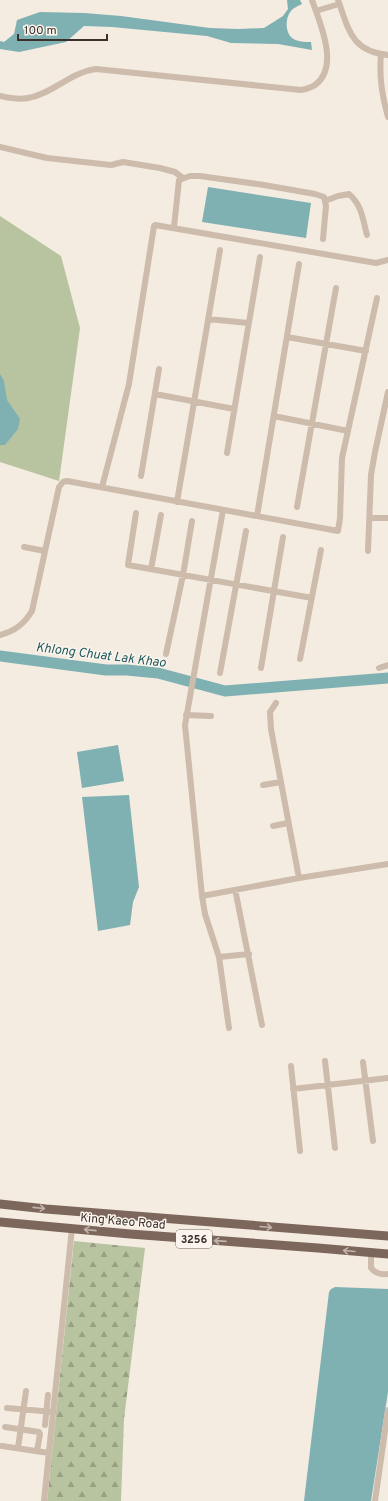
<svg xmlns="http://www.w3.org/2000/svg" width="388" height="1501" viewBox="0 0 388 1501" font-family="Overpass,sans-serif">
	<style>
		.green { fill: #b8c4a0 }
		.forest { fill: url(#forest-firs) }
		.water { fill: #7fb0b2 }
		.lines { fill: none; stroke-linecap: round; stroke-linejoin: round }
		.river { stroke: #7fb0b2; stroke-width: 11 }
		.minor { stroke: #cdbbac; stroke-width: 6 }
		.primary { stroke: #7d675c; stroke-width: 9 }
		.oneway { stroke: #c2b5ac }
		.labels { text-anchor: middle; stroke-width: 3; stroke-linejoin: round; paint-order: stroke }
		.shield { fill: #fbf5ee; stroke: #756b66; stroke-width: 1 }
		.shield-label { font-size: 11px; font-weight: bold; fill: #3b302b }
		.street-label { font-size: 12px; fill: #3b302b; stroke: #fbf5ee }
		.water-label { font-size: 13px; font-style: italic; fill: #1f5a5e; stroke: #fbf5ee }
	</style>
	<defs>
		<pattern id="forest-firs" width="22" height="20" patternUnits="userSpaceOnUse"><rect width="22" height="20" fill="#b8c4a0"/><path d="M5 1l3.5 6h-7zM16 11l3.5 6h-7z" fill="#97a083"/></pattern>
	</defs>
	<rect width="100%" height="100%" fill="#f4ebe1"/>
	<path class="green" d="M0,216L61,256L80,328L59,481L0,462Z"/>
	<path class="forest" d="M74,1241L145,1248L124,1419L121,1501H47Z"/>
	<path class="water" d="M287,0H300L302,4C298,6 293,8 291,11C285,18 285,32 292,38C297,42 305,42 311,42L312,50L278,44L231,43L207,36L112,27L84,26L66,42L19,52L0,49V41L4,42L14,34L17,20L40,12L84,13L121,16L210,28L238,29L264,28L283,16L288,9Z
		M208,187L311,203L306,238L202,222Z
		M0,374L4,381L7,400L20,419L18,429L5,445H0Z
		M118,745L124,781L82,788L77,752Z
		M129,795L139,887L133,902L130,925L98,931L82,797Z
		M335,1287L388,1289V1392L371,1501H304L329,1292L331,1289Z"/>
	<g class="lines">
		<path class="river" d="M0,656L106,670H127L158,673L225,691L388,678"/>
		<path class="minor" d="M338,0C349,30 351,51 388,55
			M316,11L339,4
			M381,54C379,77 382,95 388,117
			M0,96C9,98 19,100 28,98C52,94 71,72 96,69L301,90C306,89 311,88 315,85C340,67 320,23 312,0
			M0,147L47,158L111,165L123,162L160,168L175,172L183,178
			M325,201L338,196L349,194C362,205 363,220 367,235
			M174,227L179,180L190,176H200L264,185L315,194L324,197L326,206L323,239
			M208,319L248,323
			M287,337L366,351
			M155,394L234,409
			M274,416L348,431
			M227,453L260,257
			M141,476L159,369
			M102,487L129,384L154,226L155,225L376,263L388,260
			M177,502L220,250
			M297,507L336,288
			M223,510L185,725L202,896L205,914L219,957L229,1028
			M136,513L128,565L312,598
			M257,516L299,264
			M370,518H388
			M24,547L45,551
			M368,551L371,475L375,452L388,392
			M151,569L161,515
			M0,635C15,631 24,624 32,611L59,487L63,482L67,481L338,531L340,518L342,458L377,298
			M166,654L183,575L192,521
			M300,659L321,550
			M261,668L283,537
			M379,668L388,665
			M220,673L246,531
			M276,703L270,712L271,729L299,878
			M186,715L211,716
			M263,785L281,782
			M273,826L288,823
			M236,894L262,1025
			M202,896L299,878L388,864
			M219,957L249,954
			M325,1061L335,1148
			M363,1062L373,1141
			M291,1066L300,1151
			M293,1089L388,1078
			M371,1253V1268C375,1273 381,1275 388,1274
			M7,1408L54,1412
			M45,1425L48,1395
			M5,1427L39,1432L40,1434L37,1451
			M2,1446L49,1453
			M18,1448L26,1391
			M44,1501C53,1410 62,1319 72,1228
			M375,1501L388,1410"/>
		<path class="primary" d="M0,1204L46,1209L388,1236
			M0,1222L130,1234L318,1248L388,1254"/>
	</g>
	<defs><path id="oneway-shaft" d="M-6 0H5M1.5-3L5.5 0L1.5 3" fill="none" stroke-width="1.6" stroke-linecap="round" stroke-linejoin="round"/></defs>
	<g class="oneway">
		<use href="#oneway-shaft" transform="translate(39 1208) rotate(6)"/>
		<use href="#oneway-shaft" transform="translate(266 1227) rotate(5)"/>
		<use href="#oneway-shaft" transform="translate(90 1230) rotate(-174)"/>
		<use href="#oneway-shaft" transform="translate(220 1241) rotate(-176)"/>
		<use href="#oneway-shaft" transform="translate(349 1251) rotate(-175)"/>
	</g>
	<g class="labels">
		<rect class="shield" x="176" y="1230" width="36" height="18" rx="3"/>
		<g class="shield-label">
			<text x="194" y="1243">3256</text>
		</g>
		<g class="street-label">
			<text transform="translate(123 1221) rotate(5)" y="4">King Kaeo Road</text>
		</g>
		<g class="water-label">
			<text transform="translate(101 654) rotate(7)" y="5">Khlong Chuat Lak Khao</text>
		</g>
	</g>
	<path d="M18 34v6h89v-6" fill="none" stroke="#3b302b" stroke-width="2"/>
	<text x="24" y="34" font-size="12" fill="#3b302b" stroke="#fbf5ee" stroke-width="3" paint-order="stroke">100 m</text>
</svg>
